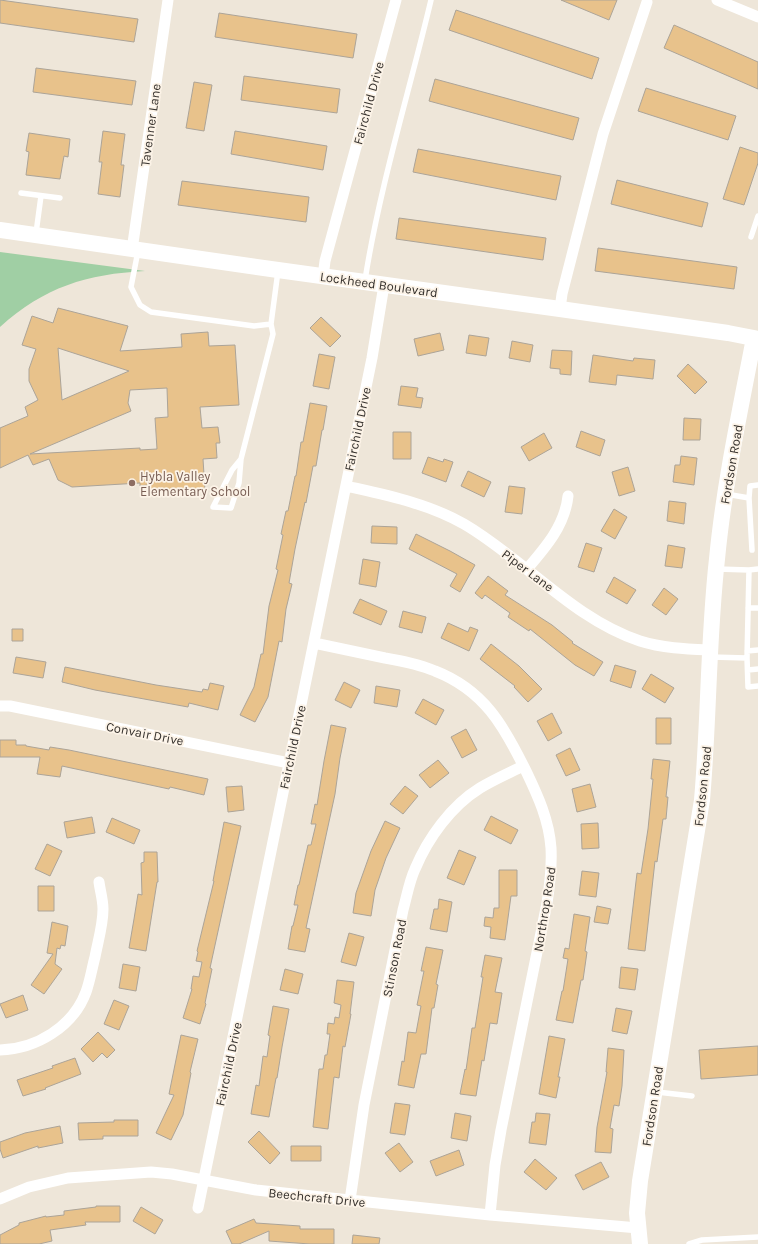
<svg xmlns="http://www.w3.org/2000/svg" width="758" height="1244" viewBox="0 0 758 1244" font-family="Karla,sans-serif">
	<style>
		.green { fill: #a0cfa4 }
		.building { fill: #e8c28b; stroke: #aca498; fill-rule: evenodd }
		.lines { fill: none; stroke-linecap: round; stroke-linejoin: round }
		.lane { stroke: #fff; stroke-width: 5.5 }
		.street { stroke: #fff; stroke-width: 11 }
		.secondary { stroke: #fff; stroke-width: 16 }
		.education-dot { fill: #8d6e63; stroke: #fcf3e7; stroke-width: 1.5 }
		.labels { text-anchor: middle; stroke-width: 3.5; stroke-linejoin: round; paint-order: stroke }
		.street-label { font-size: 13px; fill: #35312d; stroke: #fcf3e7 }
		.education-label { font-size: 13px; fill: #785e54; stroke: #fcf3e7; text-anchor: start }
	</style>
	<rect width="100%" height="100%" fill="#eee6d9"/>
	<path class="green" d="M0,252L145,271C87,274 44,287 0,327Z"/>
	<path class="building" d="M0,0L138,19L134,42L0,23Z
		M561,0H617L609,20Z
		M456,10L599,58L592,79L449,30Z
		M219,13L357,34L353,58L215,37Z
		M674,25L758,62V89L664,48Z
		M36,68L136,81L132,105L33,92Z
		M244,76L340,89L337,113L241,100Z
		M435,79L579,118L573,140L429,101Z
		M194,82L212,85L204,131L186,128Z
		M646,88L736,116L728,140L638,111Z
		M103,131L125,134L121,165H124L120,197L98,194L102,162H99Z
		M235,131L327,146L323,170L231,154Z
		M29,133L70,139L68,157L64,156L60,179L26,175L29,152L26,151Z
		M740,147L758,153V163L744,205L723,199Z
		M418,149L561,176L556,200L413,172Z
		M617,180L708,203L702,227L611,204Z
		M182,181L309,197L306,222L178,205Z
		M399,218L546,238L543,260L396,239Z
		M598,248L737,267L734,289L595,271Z
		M58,308L128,326L120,351L182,347L181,334L208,332L209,346L235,345L239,405L200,407L202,428L218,427L220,443H216L217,458L203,459L205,490L148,494L147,485L140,486V483L72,487L58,480L49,459L33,465L28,455L0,468V428L28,416L25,407L38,400L29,381V369L36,349L22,345L32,316L53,323ZM58,348L129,371L62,400ZM167,388L168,417L155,418L157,449L140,450V448L30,454L131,411L128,403L130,390Z
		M321,317L341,336L330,347L310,328Z
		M440,333L444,350L418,356L414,339Z
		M469,335L489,338L486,356L466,353Z
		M512,341L533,345L530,362L509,358Z
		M552,350L572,351L571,375L560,374V369L550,368Z
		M319,354L335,357L329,389L313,386Z
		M593,355L633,361L634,358L655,360L653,379L617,375L616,385L589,382Z
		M688,364L707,382L695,394L677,376Z
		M401,386L418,388L416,397L423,398L421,408L398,405Z
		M310,403L327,406L323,430H322L316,466H313L306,503L305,502L295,549L289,583L292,584L286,609L282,642L279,641L268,697L255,722L240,715L254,687L261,654H263L269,606L278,570L276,569L283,535L281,534L286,511H288L295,476H296L301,442H303Z
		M684,418L701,419L700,440H683Z
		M581,431L605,440L600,456L576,447Z
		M393,432H411V459H393Z
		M544,433L552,448L529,461L521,447Z
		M681,456L697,458L694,485L673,482L675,465H680Z
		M428,457L443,462L444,459L453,462L446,482L422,473Z
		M628,467L635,491L619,496L612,472Z
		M468,471L491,482L484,497L461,486Z
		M509,486L525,488L522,514L505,512Z
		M669,501L686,503L684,524L667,521Z
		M614,509L627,517L615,539L601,531Z
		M372,526L397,527V544L371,543Z
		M416,534L450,551L475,565L460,592L450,586L457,574L409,549Z
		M586,543L602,548L594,572L578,567Z
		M668,545L685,548L682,568L665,566Z
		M363,559L380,562L376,587L359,584Z
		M488,576L508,591L505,595L552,625L573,642L572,643L603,662L594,676L575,665L530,629L529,631L508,617L510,613L485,595L482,599L475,593Z
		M614,577L636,590L627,604L606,592Z
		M664,588L678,599L666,615L652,605Z
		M360,599L387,611L381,625L353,613Z
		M403,611L426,617L422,633L399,627Z
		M448,623L468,632L470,627L478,630L469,651L441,638Z
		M12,629H23V641H12Z
		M491,644L519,666L542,689L528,702L514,687L515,686L480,659Z
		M16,657L46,662L43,678L13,673Z
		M615,665L636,671L631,688L610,681Z
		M65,667L156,685L202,692L203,689L208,690L210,683L224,686L218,710L189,703L188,707L95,690L62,682Z
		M651,674L674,688L665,703L642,689Z
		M344,682L360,690L351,708L335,700Z
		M376,686L400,690L397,707L374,703Z
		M423,699L444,710L436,725L415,713Z
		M552,713L562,733L548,741L537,721Z
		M656,718H671V744H656Z
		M331,725L346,728L340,758L335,794L306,928L310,929L305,952L288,949L292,926H293L298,905H294L298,885H299L308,845H311L316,824H311L315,804L317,805L324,761Z
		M466,729L477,750L462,758L451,737Z
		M0,740H16V745H26V746L49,750L50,747L69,750L208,779L204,795L170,787L169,789L62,766L60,777L37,774L40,757H0Z
		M570,748L580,770L566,776L556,755Z
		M653,759L670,761L666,797H668L666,819H663L657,862L655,861L645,951L628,949L637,873L641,874L648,829L653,779H651Z
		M438,760L449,773L430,788L419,775Z
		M590,784L596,807L577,812L572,789Z
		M242,786L244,810L228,812L226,787Z
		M405,786L418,796L403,814L390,804Z
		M491,816L518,830L511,844L484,830Z
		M92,817L95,833L67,838L64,822Z
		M112,818L140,830L134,844L106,832Z
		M385,821L400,828L386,858L375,890L371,916L353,913L356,893L371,851Z
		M224,822L241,826L210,968L212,969L205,1003L206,1004L200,1024L183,1018L192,989H191L193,976L199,977L202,962L196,961L198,952L197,951L214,881H213Z
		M598,823L599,848L582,849L581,824Z
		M47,844L62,851L50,876L35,869Z
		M459,850L476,857L464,885L447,878Z
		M144,852H157L158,882H157L146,951L129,948L134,919L138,894L142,895L141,863L144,862Z
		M499,870H517V896H511L505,940L490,938L491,927L484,926L485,917L493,918L494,908H499Z
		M582,871L599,873L596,897L579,895Z
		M38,886H54V911H38Z
		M439,899L452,902L447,932L430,929L434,909H438Z
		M597,906L611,909L608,924L594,922Z
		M574,914L590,917L585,951L587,952L583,980H581L573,1023L556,1020L562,991H563L568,959L563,958L565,948L569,949Z
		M52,922L68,926L65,946L61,945L60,949L57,948L55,964L62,969L44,994L31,985L53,954L47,953Z
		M349,933L364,937L356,966L341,962Z
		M426,947L443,950L436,984L438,985L434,1008H432L426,1054H421L414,1088L398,1085L402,1061L404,1062L408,1032L416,1033L421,1006L417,1005L424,971H421Z
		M485,955L502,958L495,992L502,993L497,1024L490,1023L484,1061L482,1060L476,1096L460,1094L465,1069L466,1070L472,1028H475L483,977H481Z
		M123,964L140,967L136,991L119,988Z
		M621,967L638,969L635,990L619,988Z
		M285,969L303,974L298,994L280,990Z
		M337,980L354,982L350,1014H351L345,1047L343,1046L339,1078L334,1077L328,1129L313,1127L319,1069H323L325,1055H327L330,1034H327L328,1023L334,1024L335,1017L339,1018L341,1005L334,1003Z
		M23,995L28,1010L6,1018L0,1004Z
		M114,1000L129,1006L119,1030L104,1024Z
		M273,1006L289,1009L282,1047L277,1078H276L269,1117L251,1114L256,1085L259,1086L263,1056L267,1057L270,1036L268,1035Z
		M616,1008L632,1011L627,1034L612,1031Z
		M98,1032L115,1050L107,1058L102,1053L93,1062L81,1049Z
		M181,1035L198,1039L190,1072L191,1073L183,1115L171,1140L156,1133L174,1095L169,1094Z
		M549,1036L565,1039L558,1077H560L556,1098L539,1094Z
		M758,1046V1075L701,1079L699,1050Z
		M608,1048L624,1050L622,1086L619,1106L614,1105L610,1128L613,1129L611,1153L595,1152L597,1127L607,1072H606Z
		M75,1058L81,1074L45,1088L46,1089L23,1096L17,1080L53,1068L52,1066Z
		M395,1103L410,1105L405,1135L390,1133Z
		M455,1113L471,1116L467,1141L451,1138Z
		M536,1113L550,1114L546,1145L529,1143L532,1122H535Z
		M114,1120H138V1136H103V1139L79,1140L78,1123L114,1122Z
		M60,1126L63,1143L38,1148V1146L3,1158L0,1149V1142L25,1133Z
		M259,1131L280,1153L270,1164L248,1142Z
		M399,1143L413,1162L400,1172L385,1153Z
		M291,1146H321V1161H291Z
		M459,1150L464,1165L436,1176L430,1161Z
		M535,1159L557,1178L546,1190L524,1172Z
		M601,1162L609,1177L583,1190L575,1175Z
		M96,1206H120V1222H85L86,1225L50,1230L52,1241L39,1244H0V1235L19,1225V1223L46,1216V1217L64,1215V1211L96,1207Z
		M141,1207L163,1220L155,1234L133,1221Z
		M254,1219L256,1223L300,1226V1229H334V1244H310L269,1241V1231L239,1244H232L226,1231Z
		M353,1235L380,1238L379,1244H352Z"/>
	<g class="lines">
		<path class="lane" d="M21,193L60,198
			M36,233L41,196
			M751,237L758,216
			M138,251L131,287L140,305L151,312L254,326L271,324
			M365,280C380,185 409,93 431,0
			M241,459L239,483L231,508L213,507L232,470L241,459L273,334L271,324L278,271
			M726,494L749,498L750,486L758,485
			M749,498L752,550
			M717,569L749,570
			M748,608H758
			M747,651L758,650
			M711,657L747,658L749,570L758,569
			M747,658L748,687L758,686
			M748,670L758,669
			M657,1092L692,1096
			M689,1244L702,1240L758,1237"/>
		<path class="street" d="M717,0L758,17
			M132,250L168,0
			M323,277L325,261L396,0
			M560,309L562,294L603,134L647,2
			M346,486C386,495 427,503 464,524C524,559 573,619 640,641C662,648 686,649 709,650
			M527,569C546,547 565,525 568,496
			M314,643C337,648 361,653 385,658C402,661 419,664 435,671C484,690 504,726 526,771C538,796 549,820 551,848C552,867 550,884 547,903L501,1130L495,1165L490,1215
			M0,706H10L289,763
			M0,1050C36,1049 73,1027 86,992C90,981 92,968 95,957C98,941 103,925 103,909C103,900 100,890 99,882
			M0,1199L29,1187L68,1178L151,1172L172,1174L256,1190L490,1215L638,1228
			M350,1200L364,1105L403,910C407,896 409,882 415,869C428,838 451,806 480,788C493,780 509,773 523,766
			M198,1208L372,358L384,285"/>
		<path class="secondary" d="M0,230L278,270L560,309L728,333L758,339
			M640,1244L637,1213L640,1181L702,800C709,720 708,639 717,559C724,485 740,411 754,338"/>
	</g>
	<circle class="education-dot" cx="132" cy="483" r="4"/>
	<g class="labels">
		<g class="street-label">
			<text transform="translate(368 103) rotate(-75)" y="5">Fairchild Drive</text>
			<text transform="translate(150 125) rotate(-82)" y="5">Tavenner Lane</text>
			<text transform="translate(379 284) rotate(8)" y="5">Lockheed Boulevard</text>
			<text transform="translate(357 429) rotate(-78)" y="5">Fairchild Drive</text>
			<text transform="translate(731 464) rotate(-80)" y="5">Fordson Road</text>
			<text transform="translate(528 570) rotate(37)" y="5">Piper Lane</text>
			<text transform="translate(145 733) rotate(11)" y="5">Convair Drive</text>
			<text transform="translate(292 747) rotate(-78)" y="5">Fairchild Drive</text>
			<text transform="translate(702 786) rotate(-84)" y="5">Fordson Road</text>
			<text transform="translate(544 909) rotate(-81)" y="5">Northrop Road</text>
			<text transform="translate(394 958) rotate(-79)" y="5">Stinson Road</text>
			<text transform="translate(228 1064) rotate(-78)" y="5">Fairchild Drive</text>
			<text transform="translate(652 1106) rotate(-81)" y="5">Fordson Road</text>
			<text transform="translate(317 1197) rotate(6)" y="5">Beechcraft Drive</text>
		</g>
		<g class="education-label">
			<text x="140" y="481">Hybla Valley<tspan x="140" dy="15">Elementary School</tspan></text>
		</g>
	</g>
</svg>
